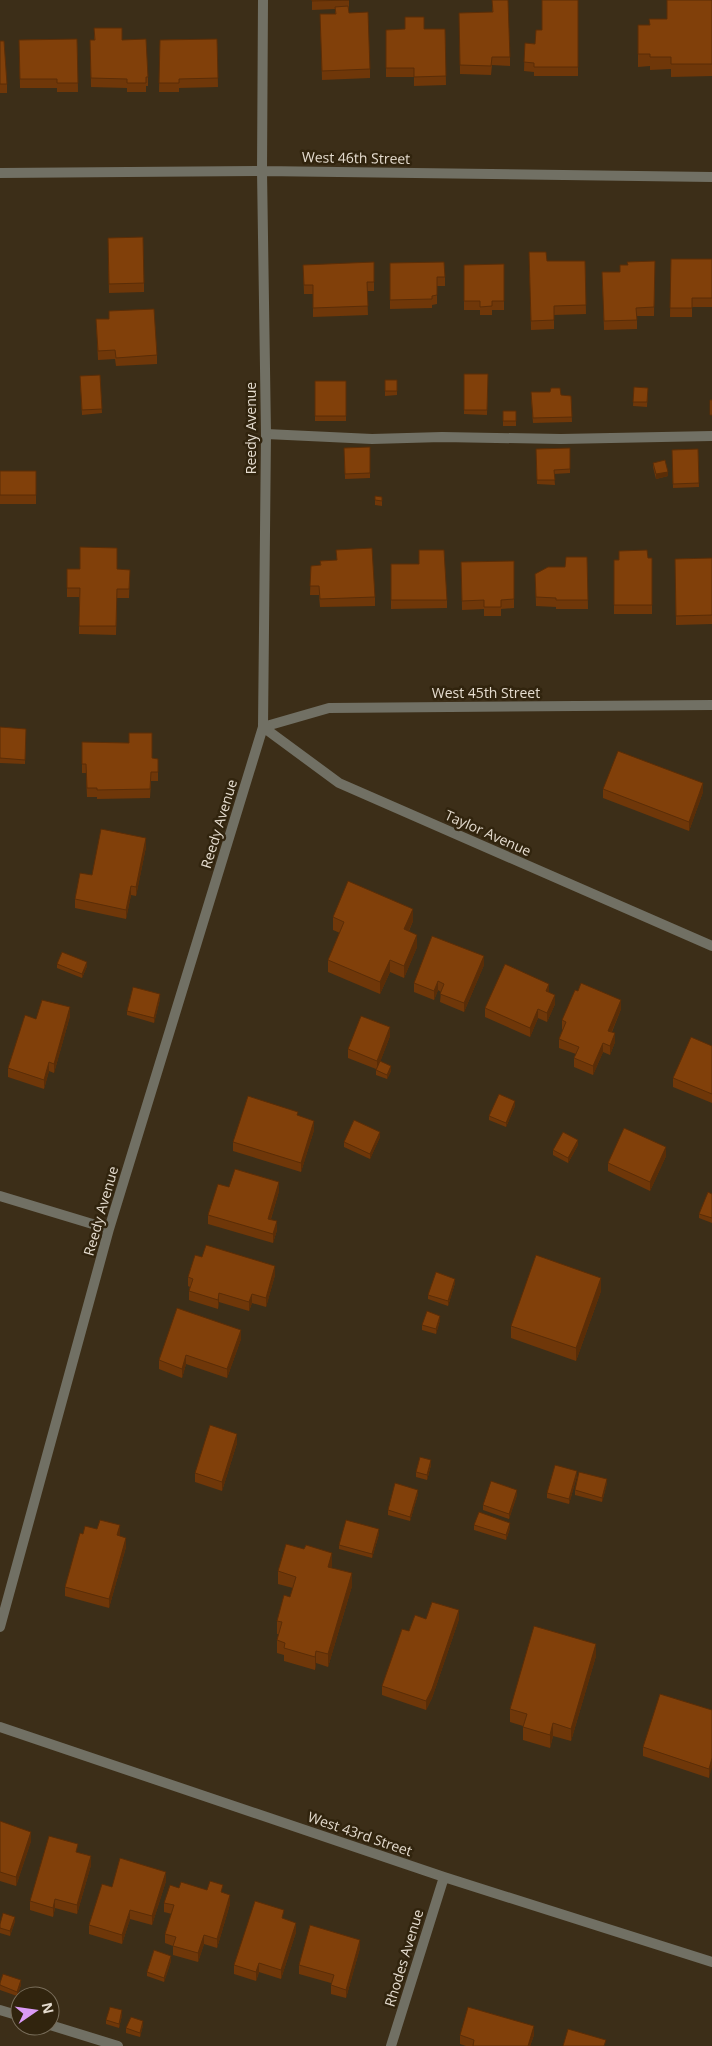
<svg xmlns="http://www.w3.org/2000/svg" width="712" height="2046" viewBox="0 0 712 2046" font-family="'Open Sans',sans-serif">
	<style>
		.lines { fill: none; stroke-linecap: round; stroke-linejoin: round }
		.lane { stroke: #717064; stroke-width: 10 }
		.street { stroke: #717064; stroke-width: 10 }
		.wall { fill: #6f3709 }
		.shaded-wall { fill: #5a2d07 }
		.building { fill: #81400a; stroke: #5a2d07 }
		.labels { text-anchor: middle; stroke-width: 5; stroke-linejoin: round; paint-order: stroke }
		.street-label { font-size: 14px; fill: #e5dccf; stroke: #31240e }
	</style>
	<rect width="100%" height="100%" fill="#3c2e18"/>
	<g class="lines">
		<path class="lane" d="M266,434L372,439L442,437L561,439L712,436
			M0,2010L20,2016
			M50,2025L118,2046"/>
		<path class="street" d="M0,173L262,171L712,177
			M263,727L339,783L712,946
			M263,727L329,708L712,705
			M0,1196L109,1229
			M0,1627L109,1229L263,727L266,434L262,171L263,0
			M0,1727L444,1877L712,1962
			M391,2046L444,1877"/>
	</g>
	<path class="wall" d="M312,0H349V13L370,69V78L322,80L320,14H335V9L312,10Z
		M492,0L510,57V66L492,65L491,75L460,74L459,13L492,12Z
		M578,0V76H534V72L524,71L525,43L535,44L542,30Z
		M712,0V76L671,77V69L650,70V66L638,67V25H649L667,19Z
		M94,28L122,40L148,77V86H146V92H127V88L91,87L90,40H94Z
		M445,29L446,85L414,86V77H386V30Z
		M77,39L78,92H57V88H20L19,40Z
		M217,39L218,87L179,88V92H159L160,40Z
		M0,41L7,84V93H0Z
		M108,247L144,283V292L109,293Z
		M529,252L547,261H585L586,314L554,315V329L531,330Z
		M671,259H712V307H692V317H670Z
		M655,261L654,316H637V329L604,330L602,272H620L627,265Z
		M390,263L445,277V286H437V304L432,305V308L390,309Z
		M504,264V310H492V315H480V310H464V265Z
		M303,265L374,282V291H367L368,315L313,317V294H304Z
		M96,319H109L157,355V364L116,366L115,359L98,360Z
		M464,374H488L487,415L464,414Z
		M100,375L102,413L82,415L80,380Z
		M385,380H397V395L385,396Z
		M315,381H346V421H315Z
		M634,387L648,388L647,407L633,406Z
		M561,395L571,396L572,422L533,423L531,397Z
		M503,411H516V426H503Z
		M370,447V478L345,479L344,448Z
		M570,448V473L554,474L555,485L537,484L536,449Z
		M698,449L699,487L673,488L672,450Z
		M653,463L668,476L656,479L653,467Z
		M0,471H36V504H0Z
		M375,496L382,497V506L375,505Z
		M336,550L375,597V606L320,607L319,595H310L311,566L320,565V561L337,560Z
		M587,557L588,609H556V607L536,606L535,574L565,567Z
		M652,558V614H614V560Z
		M712,558V624L676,625L675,559Z
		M514,561V608L501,609V616H484V609L462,610L461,562Z
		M391,564L447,600V608L391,609Z
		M67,569L130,570L129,598H117L116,635L79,634V597H67Z
		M0,727L26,729L25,764L0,763Z
		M82,742L152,758L158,759V781H151L150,798L97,799V797H87L86,773H82Z
		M603,789L703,792L689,831L603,798Z
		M146,847L136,896L131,895L126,919L75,908V899L92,875Z
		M333,917L413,921L409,931L417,947L404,978L390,972L380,994L328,972V960L340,933L333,930Z
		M57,964L87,966L82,978L57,968Z
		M484,965L464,1012L440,1002L441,992L438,990L434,1000L414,992V983Z
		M549,992L555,1004L547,1022L538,1018L530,1037L485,1017V1008Z
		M160,999L154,1023L127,1015V1011Z
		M621,1009L612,1032L615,1042L610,1055L603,1052L593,1075L574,1067V1058L576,1054L559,1048V1039L563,1030L562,1029V1020Z
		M70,1016L54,1073L49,1071L44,1089L8,1077V1068L36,1019Z
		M390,1036L380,1062L391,1071L387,1079L376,1075V1069L348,1058V1049Z
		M712,1046V1103L673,1087V1078Z
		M515,1106L506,1127L489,1120V1116Z
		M298,1116L314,1130L301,1172L233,1151V1142Z
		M380,1137L370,1159L344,1147V1142Z
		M578,1145L568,1163L553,1155V1150Z
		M666,1156L650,1191L608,1171V1163Z
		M229,1187L279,1191L271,1219L277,1230L273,1243L208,1224V1215Z
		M712,1194V1223L699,1218V1214Z
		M275,1275L266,1307L252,1303L249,1311L219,1302L218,1309L189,1300V1291L190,1287L188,1286V1277Z
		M455,1283L448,1306L428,1299V1295Z
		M601,1291L576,1361L511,1338V1326Z
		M440,1320L436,1334L422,1330V1325Z
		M241,1339L227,1378L186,1364L182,1378L159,1369V1360Z
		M237,1443L222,1491L195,1482V1473Z
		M431,1465L427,1480L416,1477V1472Z
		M577,1476L569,1504L547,1498V1493Z
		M607,1483L602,1502L575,1495V1490Z
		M418,1494L410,1521L388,1515V1510Z
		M517,1495L509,1519L483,1510V1505Z
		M474,1525L510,1528L506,1540L474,1530Z
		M97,1529L120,1534L119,1536L126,1547L109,1608L65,1596V1587L83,1534Z
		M379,1534L372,1558L339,1549V1545Z
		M332,1565L331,1568L352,1586L328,1667L316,1663L315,1670L284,1661V1655L277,1653V1640L279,1634H277V1621L290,1597L293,1588L278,1584V1571Z
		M426,1619H459L432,1698L426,1710L382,1695V1686L409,1631Z
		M596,1656L571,1741L553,1736L550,1748L523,1740V1726L510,1722V1709Z
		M712,1710L709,1778L643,1756V1747Z
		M0,1821L31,1841L16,1886L0,1881Z
		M78,1853L91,1865L77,1914L55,1908L53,1917L30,1910V1901Z
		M166,1881L152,1925L130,1919L122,1944L89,1934V1925L112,1887Z
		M179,1888L207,1890L223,1892L230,1904L217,1948L204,1944L198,1962L173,1955V1946L165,1943V1934L172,1914L164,1912V1903Z
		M284,1919L296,1932L281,1979L259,1972L256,1981L234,1974V1965Z
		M15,1921L10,1936L0,1933V1924Z
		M360,1948L346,1998L331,1994V1983L299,1974V1965Z
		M171,1961L164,1982L147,1976V1972Z
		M0,1983L21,1985L17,1996L0,1990Z
		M122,2015L119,2028L106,2024V2020Z
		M143,2025L140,2037L126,2033V2028Z
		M460,2035H534L530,2046H466L460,2044Z"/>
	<path class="shaded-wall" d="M668,472V476L656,479V474Z
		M703,783V792L689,831V822Z
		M146,838V847L136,896V887Z
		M131,886V895L126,919V910Z
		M413,909V921L404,941V929Z
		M417,935V947L404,978V966Z
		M484,956V965L464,1012V1003Z
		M390,960V972L380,994V982Z
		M87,962V966L82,978V974Z
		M438,981V990L434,1000V991Z
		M549,984V993L546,991Z
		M160,994V999L154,1023V1018Z
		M555,995V1004L547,1022V1013Z
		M621,1000V1009L608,1040V1031Z
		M70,1007V1016L54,1073V1064Z
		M538,1009V1018L530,1037V1028Z
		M390,1027V1036L377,1070V1061Z
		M615,1033V1042L610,1055V1046Z
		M603,1043V1052L593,1075V1066Z
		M49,1062V1071L44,1089V1080Z
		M391,1066V1071L387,1079V1075Z
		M515,1101V1106L506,1127V1123Z
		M314,1121V1130L301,1172V1163Z
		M380,1132V1137L370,1159V1154Z
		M578,1140V1145L568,1163V1158Z
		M666,1147V1156L650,1191V1182Z
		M279,1182V1191L268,1228V1219Z
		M277,1221V1230L273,1243V1234Z
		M275,1266V1275L266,1307V1298Z
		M601,1278V1291L576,1361V1348Z
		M455,1279V1283L448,1306V1301Z
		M219,1293V1302L218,1309V1300Z
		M252,1294V1303L249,1311V1302Z
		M440,1316V1320L436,1334V1329Z
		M241,1330V1339L227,1378V1369Z
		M186,1355V1364L182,1378V1369Z
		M237,1434V1443L222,1491V1482Z
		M431,1460V1465L427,1480V1475Z
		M577,1471V1476L569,1504V1499Z
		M607,1479V1483L602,1502V1498Z
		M418,1490V1494L410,1521V1517Z
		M517,1490V1495L509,1519V1514Z
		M510,1523V1528L506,1540V1535Z
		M120,1525V1534L117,1544V1535Z
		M379,1529V1534L372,1558V1554Z
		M126,1538V1547L109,1608V1599Z
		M332,1553V1565L328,1579V1567Z
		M352,1573V1586L328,1667V1654Z
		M459,1610V1619L432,1698L426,1710V1701Z
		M596,1644V1656L571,1741V1729Z
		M316,1651V1663L315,1670V1657Z
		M553,1723V1736L550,1748V1735Z
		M712,1758V1767L709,1778V1769Z
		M31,1832V1841L16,1886V1877Z
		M91,1856V1865L77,1914V1905Z
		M166,1872V1881L152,1925V1916Z
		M230,1895V1904L217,1948V1939Z
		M55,1899V1908L53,1917V1908Z
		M130,1910V1919L122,1944V1935Z
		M15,1917V1921L10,1936V1931Z
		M296,1923V1932L281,1979V1970Z
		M204,1935V1944L198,1962V1953Z
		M360,1940V1948L346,1998V1990Z
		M171,1956V1961L164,1982V1978Z
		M259,1963V1972L256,1981V1972Z
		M21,1980V1985L17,1996V1992Z
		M122,2010V2015L119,2028V2024Z
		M143,2021V2025L140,2037V2033Z
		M534,2026V2035L530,2046H528Z"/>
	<path class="building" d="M312,0H349L312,1Z
		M492,0H508L510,57H492L491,66L460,65L459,13L493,12Z
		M542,0H578V67H534V63L524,62L525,43L535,44L536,30H542Z
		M667,0H712V64H671V57H650V54H638V25H650L649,19H667Z
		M348,6L349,13L368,12L370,69L322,71L320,14H336L335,7Z
		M405,17H424V29H445L446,76L414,77V68H386V30L405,29Z
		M94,28H122V40L146,39L148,77H146V83H127V79L91,78L90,40H95Z
		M77,39L78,83H57V79H20L19,40Z
		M217,39L218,78L179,79V83H159L160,40Z
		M0,41H4L7,84H0Z
		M143,237L144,283L109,284L108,238Z
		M529,252H546L547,261H585L586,305L554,306V320L531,321Z
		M671,259H712V298H692V308H670Z
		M655,261L654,307L636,308L637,320L604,321L602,272H620V265H628L627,262Z
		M374,262V282H367L368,306L313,308V285H304L303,265Z
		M444,262L445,277H437V295L432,296V299L390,300V263Z
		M504,264V301H492V306L480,307V301H464V265Z
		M154,309L157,355L116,358L115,350L98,351L96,319H109V311Z
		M464,374H488L487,410H464Z
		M100,375L102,409L82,410L80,376Z
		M385,380H397V391H385Z
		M315,381H346V416H315Z
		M634,387L648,388L647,402H633Z
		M551,388H560L561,395L571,396L572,417L533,418L531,392H550Z
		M710,400H712V415H710Z
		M503,411H516V421H503Z
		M370,447V473L345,474L344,448Z
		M570,448V469L554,470L555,480H537L536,449Z
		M698,449L699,483L673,484L672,450Z
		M665,460L668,472L656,474L653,463Z
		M0,471H36V495H0Z
		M375,496L382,497V501L375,500Z
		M80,547L117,548V569L130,570L129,589H117L116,626H79L80,588H67V569H80Z
		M372,548L375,597L320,599L319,586H310L311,566L321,565L320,561L337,560L336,550Z
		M419,550H444L447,600H391V564H419Z
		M647,550L648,558H652V605H614V560H619V551Z
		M566,557H587L588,600H556V598L536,597L535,574L548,567H565Z
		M712,558V615L676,616L675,559Z
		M514,561V599L501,600V607H484V600L462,601L461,562Z
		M0,727L26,729L25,760L0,758Z
		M129,733H152V758L158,759V772H151L150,789L97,790V788H87L86,764H82V742L129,743Z
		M618,751L703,783L689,822L603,789Z
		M101,829L146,838L136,887L131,886L126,910L75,899L80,873L92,875Z
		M348,881L413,909L404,929L417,935L404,966L390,960L380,982L328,960L344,922L333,917Z
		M432,936L484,956L464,1003L440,994L444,984L438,981L434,991L414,983Z
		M62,952L87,962L82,974L57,964Z
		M505,964L549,984L546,991L555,995L547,1013L538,1009L530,1028L485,1008Z
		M581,983L621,1000L608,1031L615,1033L610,1046L603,1043L593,1066L574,1058L579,1047L559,1039L566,1022L562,1020L575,990L578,991Z
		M133,987L160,994L154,1018L127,1011Z
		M42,1000L70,1007L54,1064L49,1062L44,1080L8,1068L25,1015L36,1019Z
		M361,1016L390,1027L377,1061L348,1049Z
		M691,1037L712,1046V1094L673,1078Z
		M380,1061L391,1066L387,1075L376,1070Z
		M499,1094L515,1101L506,1123L489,1116Z
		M248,1096L298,1112L297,1115L314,1121L301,1163L233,1142Z
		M354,1120L380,1132L370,1154L344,1142Z
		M624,1128L666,1147L650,1182L608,1163Z
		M563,1132L578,1140L568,1158L553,1150Z
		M235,1169L279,1182L268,1219L277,1221L273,1234L208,1215L218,1184L229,1187Z
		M708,1192L712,1194V1218L699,1214Z
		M206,1245L275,1266L266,1298L252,1294L249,1302L219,1293L218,1300L189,1291L193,1279L188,1277L195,1255L202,1257Z
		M536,1255L601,1278L576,1348L511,1326Z
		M436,1272L455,1279L448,1301L428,1295Z
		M177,1308L241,1330L227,1369L186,1355L182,1369L159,1360Z
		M427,1311L440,1316L436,1329L422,1325Z
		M210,1425L237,1434L222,1482L195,1473Z
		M420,1457L431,1460L427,1475L416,1472Z
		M555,1465L577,1471L569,1499L547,1493Z
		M579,1472L607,1479L602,1498L575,1490Z
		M491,1481L517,1490L509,1514L483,1505Z
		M395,1483L418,1490L410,1517L388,1510Z
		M479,1512L510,1523L506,1535L474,1525Z
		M100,1520L120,1525L117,1535L126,1538L109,1599L65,1587L80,1533L83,1534L85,1526L97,1529Z
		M346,1520L379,1529L372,1554L339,1545Z
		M286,1544L304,1549L306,1545L332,1553L328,1567L352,1573L328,1654L316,1651L315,1657L284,1648L285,1643L277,1640L282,1622L277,1621L284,1595L290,1597L296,1577L278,1571Z
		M432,1602L459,1610L432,1689L426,1701L382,1686L402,1629L409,1631L415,1615L426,1619Z
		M534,1626L596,1644L571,1729L553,1723L550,1735L523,1727L527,1714L510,1709Z
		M660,1694L712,1710V1758L709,1769L643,1747Z
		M0,1821L31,1832L16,1877L0,1872Z
		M49,1836L78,1844L76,1852L91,1856L77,1905L55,1899L53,1908L30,1901Z
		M120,1858L166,1872L152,1916L130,1910L122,1935L89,1925L102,1884L112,1887Z
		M210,1881L223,1885L221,1892L230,1895L217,1939L204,1935L198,1953L173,1946L176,1937L165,1934L174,1905L164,1903L170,1885L179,1888L181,1882L207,1890Z
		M255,1901L284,1910L282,1918L296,1923L281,1970L259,1963L256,1972L234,1965Z
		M3,1913L15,1917L10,1931L0,1928V1924Z
		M310,1925L360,1940L346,1990L331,1985L334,1975L299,1965Z
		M154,1950L171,1956L164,1978L147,1972Z
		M3,1974L21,1980L17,1992L0,1985V1983Z
		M110,2007L122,2010L119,2024L106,2020Z
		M468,2007L534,2026L528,2046H473L474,2040L460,2035Z
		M131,2017L143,2021L140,2033L126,2028Z
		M568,2029L606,2040L604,2046H563Z"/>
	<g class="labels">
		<g class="street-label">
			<text transform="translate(356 158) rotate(1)" y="5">West 46th Street</text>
			<text transform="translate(251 428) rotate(-90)" y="5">Reedy Avenue</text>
			<text x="486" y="698">West 45th Street</text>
			<text transform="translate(219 824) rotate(-73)" y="5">Reedy Avenue</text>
			<text transform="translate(488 833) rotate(24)" y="5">Taylor Avenue</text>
			<text transform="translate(101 1211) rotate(-74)" y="5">Reedy Avenue</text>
			<text transform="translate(360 1834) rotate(19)" y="5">West 43rd Street</text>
			<text transform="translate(404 1958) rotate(-73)" y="5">Rhodes Avenue</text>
		</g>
	</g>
	<g transform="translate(35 2011) rotate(77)"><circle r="24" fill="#31240e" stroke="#796e5b"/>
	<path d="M0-4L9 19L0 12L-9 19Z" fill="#da9af6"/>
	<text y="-8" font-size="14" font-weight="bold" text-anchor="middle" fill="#e5dccf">N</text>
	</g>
</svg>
